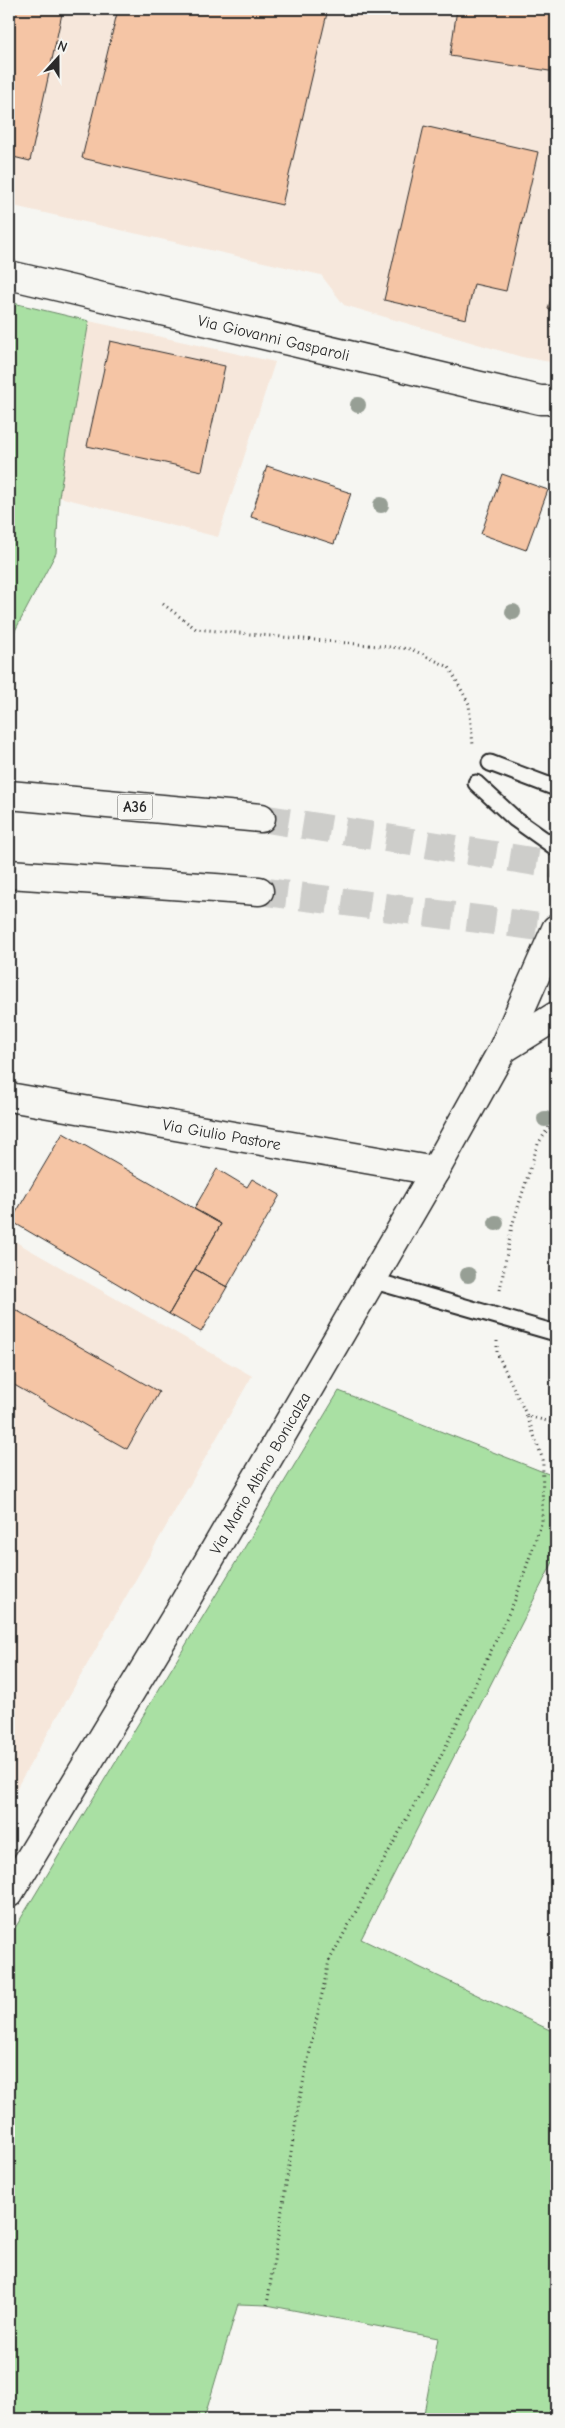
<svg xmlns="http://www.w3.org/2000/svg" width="565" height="2428" viewBox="0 0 565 2428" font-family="'Comic Neue',sans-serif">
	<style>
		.built { fill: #f6e7db }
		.green { fill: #a9e0a3; stroke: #6a8667 }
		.building { fill: #f5c5a5; stroke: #2b2b2b }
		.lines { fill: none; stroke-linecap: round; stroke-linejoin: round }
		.highway-tunnel { stroke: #cdcdca; stroke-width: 28; stroke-dasharray: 28 14; stroke-linecap: butt }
		.lane-casing { stroke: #2b2b2b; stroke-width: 19 }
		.street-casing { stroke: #2b2b2b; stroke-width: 31 }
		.secondary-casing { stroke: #2b2b2b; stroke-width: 31 }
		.highway-casing { stroke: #2b2b2b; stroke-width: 31 }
		.path { stroke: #2b2b2b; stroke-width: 3; stroke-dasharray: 1 4; stroke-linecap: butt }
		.lane { stroke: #f6f6f2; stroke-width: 15 }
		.street { stroke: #f6f6f2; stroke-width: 28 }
		.secondary { stroke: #f6f6f2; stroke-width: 28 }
		.highway { stroke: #f6f6f2; stroke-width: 28 }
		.tree { fill: #979f95 }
		.labels { text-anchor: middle; stroke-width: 4.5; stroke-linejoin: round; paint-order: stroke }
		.shield { fill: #f6f6f2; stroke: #686867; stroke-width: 1 }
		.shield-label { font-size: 15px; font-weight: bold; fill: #2b2b2b }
		.street-label { font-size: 16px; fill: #2b2b2b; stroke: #f6f6f2 }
	</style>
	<rect width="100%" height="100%" fill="#f6f6f2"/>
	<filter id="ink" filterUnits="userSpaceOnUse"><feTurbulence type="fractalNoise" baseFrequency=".02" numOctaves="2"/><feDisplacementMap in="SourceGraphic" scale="10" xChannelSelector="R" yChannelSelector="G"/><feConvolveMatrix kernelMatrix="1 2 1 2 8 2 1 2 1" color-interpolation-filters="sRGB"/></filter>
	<g filter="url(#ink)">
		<path class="built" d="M9,9H556V363L522,357L344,305L321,275L9,205Z
			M89,321L275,362L218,537L59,497Z
			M9,1238L252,1376L12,1796L9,1795Z"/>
		<path class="green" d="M9,302L89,321L59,497L56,553L9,642Z
			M339,1391L556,1477V1556L361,1939L556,2033V2419H423L438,2338L267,2305L238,2304L204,2419H9V1938Z"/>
		<path class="building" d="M9,9H63L30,161L9,156Z
			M118,9H328L282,205L82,158Z
			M457,9H556V72L450,56Z
			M424,126L538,152L506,291L474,284L466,319L384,300Z
			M556,280V314L548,309Z
			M110,341L225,366L202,471L87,446Z
			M267,466L351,493L334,544L251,517Z
			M502,474L548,490L526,550L481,534Z
			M63,1133L221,1224L169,1314L11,1221Z
			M217,1169L247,1187L252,1179L280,1195L227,1287L195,1269L221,1224L194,1209Z
			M195,1269L227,1287L201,1332L169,1314Z
			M9,1306L159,1392L127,1449L9,1382Z"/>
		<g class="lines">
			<path class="highway-tunnel" d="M261,818L556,865
				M259,891L556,929"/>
			<defs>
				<path id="lane" d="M490,763L556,788
					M476,783L515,819L556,848
					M371,1280L556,1333"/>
				<g id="street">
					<path id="s1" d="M9,1097L435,1171"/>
				</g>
				<g id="secondary">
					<path id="s2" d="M9,275L540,400H556"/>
					<path d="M503,1049L556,1016"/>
					<path id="s3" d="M9,1893L180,1610L435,1171L503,1049L556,929"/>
				</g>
				<path id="highway" d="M9,795L261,818
					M9,874L259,891"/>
			</defs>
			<use href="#lane" class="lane-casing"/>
			<use href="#street" class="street-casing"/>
			<use href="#secondary" class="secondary-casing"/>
			<use href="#highway" class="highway-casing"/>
			<path class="path" d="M163,604L196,629L411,649L449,667L469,704L473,745
				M500,1290L512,1226L538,1144L556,1116
				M497,1341V1353L527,1416L556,1423
				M267,2305L299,2102L329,1961L444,1750L515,1600L542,1521L543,1460L527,1416"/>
			<use href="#lane" class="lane"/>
			<use href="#street" class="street"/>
			<use href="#secondary" class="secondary"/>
			<use href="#highway" class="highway"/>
		</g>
		<g class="tree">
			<circle cx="358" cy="405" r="8"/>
			<circle cx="381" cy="505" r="8"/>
			<circle cx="513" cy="612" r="8"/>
			<circle cx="545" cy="1119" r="8"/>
			<circle cx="496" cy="1223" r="8"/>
			<circle cx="468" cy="1275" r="8"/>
		</g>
	</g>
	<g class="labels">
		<rect class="shield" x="117.5" y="794.5" width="35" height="25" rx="4"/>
		<g class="shield-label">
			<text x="135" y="812">A36</text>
		</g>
		<g class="street-label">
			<text dy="6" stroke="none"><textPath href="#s2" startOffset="272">Via Giovanni Gasparoli</textPath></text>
			<text dy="6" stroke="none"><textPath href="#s1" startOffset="216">Via Giulio Pastore</textPath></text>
			<text dy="6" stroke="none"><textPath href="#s3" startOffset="489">Via Mario Albino Bonicalza</textPath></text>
		</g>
	</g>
	<rect width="565" height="2428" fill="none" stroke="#f6f6f2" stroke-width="30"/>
	<rect x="15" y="15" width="535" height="2398" fill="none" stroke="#2b2b2b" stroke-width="2" filter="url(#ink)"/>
	<g transform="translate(58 58) rotate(21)" stroke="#f6f6f2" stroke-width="4" paint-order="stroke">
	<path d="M0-4L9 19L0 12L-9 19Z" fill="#2b2b2b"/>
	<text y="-8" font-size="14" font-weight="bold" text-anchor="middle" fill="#2b2b2b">N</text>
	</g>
</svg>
